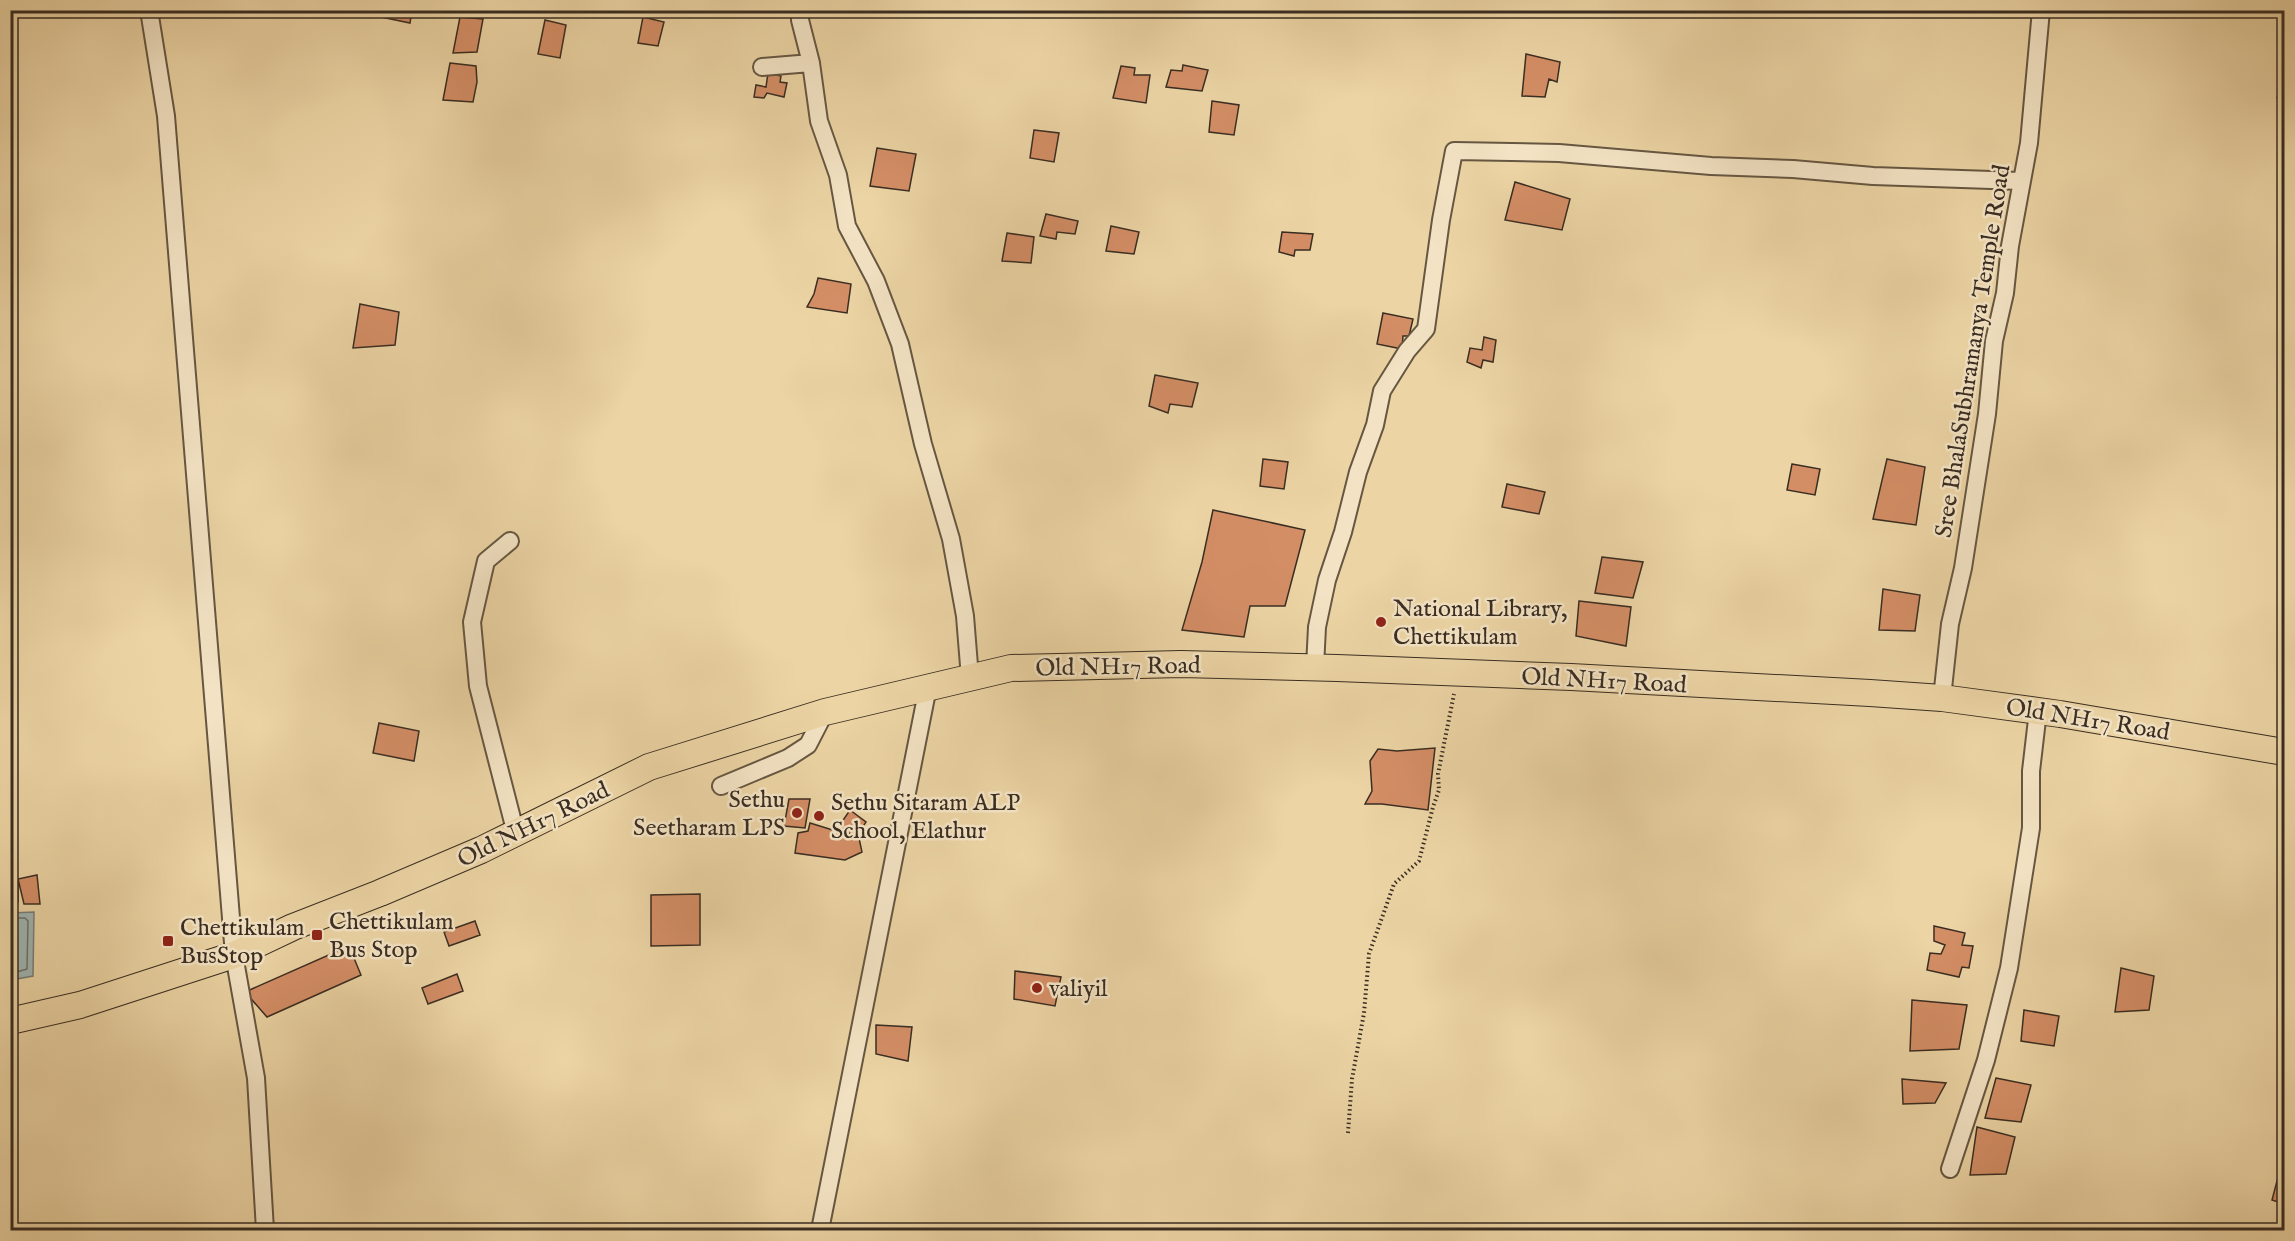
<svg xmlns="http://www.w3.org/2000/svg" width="2295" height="1241" viewBox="0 0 2295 1241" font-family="'IM FELL English',serif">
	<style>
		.water { fill: #9fb5b3; stroke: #767f79; stroke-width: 1.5 }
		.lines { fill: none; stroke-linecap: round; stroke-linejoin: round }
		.shore { stroke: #6c716a; stroke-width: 1.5 }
		.building { fill: #d48e66; stroke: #392d22; stroke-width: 1.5 }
		.minor-casing { stroke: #665742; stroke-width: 20 }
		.primary-casing { stroke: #392d22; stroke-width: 28 }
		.path { stroke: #392d22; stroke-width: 4; stroke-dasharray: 1.5 3; stroke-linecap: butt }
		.minor { stroke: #f3e3c4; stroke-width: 16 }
		.primary { stroke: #ecd4a4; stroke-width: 26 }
		.poi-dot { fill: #8f2418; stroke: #f3e3c4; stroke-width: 2 }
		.labels { text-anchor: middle; stroke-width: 5; stroke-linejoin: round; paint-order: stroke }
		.street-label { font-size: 24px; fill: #392d22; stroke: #f3e3c4 }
		.poi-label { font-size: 24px; fill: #392d22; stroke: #f3e3c4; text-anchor: start }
	</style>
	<rect width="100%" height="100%" fill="#ecd4a4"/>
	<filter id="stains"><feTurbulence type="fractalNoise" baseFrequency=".00333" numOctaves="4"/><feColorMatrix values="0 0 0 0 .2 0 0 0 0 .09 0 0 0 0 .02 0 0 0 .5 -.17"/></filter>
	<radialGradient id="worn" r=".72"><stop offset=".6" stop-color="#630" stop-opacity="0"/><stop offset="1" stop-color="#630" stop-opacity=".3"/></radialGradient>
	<path class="water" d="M34,912L33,976L11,980V913Z"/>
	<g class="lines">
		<path class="shore" d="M10,918H25L28,921L27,969L10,974"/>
	</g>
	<path class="building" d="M377,10H412L410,23L376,16Z
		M460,17L483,19L477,52L453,53Z
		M643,17L664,22L658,46L638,43Z
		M545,20L566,25L560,58L538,54Z
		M1526,54L1560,62L1557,82L1549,79L1545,97L1522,96Z
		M450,63L476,66L477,82L473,102L443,100Z
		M1183,65L1208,70L1202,91L1166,87L1171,70L1182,71Z
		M1121,66L1135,68L1134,75H1150L1146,103L1113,98Z
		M2284,71V98H2277Z
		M768,73L781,76L780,82L787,83L784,97L767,93L764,98L754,97L756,85L766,87Z
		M1212,101L1239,105L1234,135L1209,132Z
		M1034,130L1059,133L1054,162L1030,158Z
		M877,148L916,154L909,191L870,186Z
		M1515,182L1570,199L1562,230L1505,220Z
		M1046,214L1078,221L1075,234L1057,232L1056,239L1040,236Z
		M1111,226L1139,232L1134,254L1106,251Z
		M1282,232L1313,234L1310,250H1295L1294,256L1279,252Z
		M1007,233L1034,237L1031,263L1002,261Z
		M818,278L851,284L847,313L807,307L814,294Z
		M360,304L399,312L395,345L353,348Z
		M1383,313L1413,319L1409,336H1403L1402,349L1377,344Z
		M1484,337L1496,340L1493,362L1483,360L1481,368L1467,362L1470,348L1482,350Z
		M1155,375L1198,383L1192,407L1170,404L1168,413L1149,406Z
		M1263,459L1288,462L1284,489L1260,486Z
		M1887,459L1925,467L1916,525L1873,519Z
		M1792,464L1820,469L1815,495L1787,490Z
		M1507,484L1545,492L1539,514L1502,507Z
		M1213,510L1305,530L1285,606H1250L1244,637L1182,630L1202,562Z
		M2282,527H2284V549L2278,548Z
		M1602,557L1643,562L1633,598L1595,593Z
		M1883,589L1920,595L1915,631L1879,630Z
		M1579,601L1631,607L1626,646L1576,636Z
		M379,723L419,731L414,761L373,753Z
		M1435,748L1428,810L1382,804H1365L1372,791L1370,761L1378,749L1397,751Z
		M789,799H810L805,828L784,826Z
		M850,810L866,822L856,838L839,826Z
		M810,823L859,838L862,852L845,860L795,853L798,833L808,831Z
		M37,875L40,904H24L18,879Z
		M18,879V902L10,903V880Z
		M700,894V945L651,946V895Z
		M475,921L480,935L449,946L444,932Z
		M1934,926L1965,933L1962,945L1973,946L1969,968L1962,967L1959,977L1927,970L1930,953L1941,954L1945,945L1934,941Z
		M349,946L361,975L267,1017L245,992Z
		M2121,968L2154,976L2149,1010L2115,1012Z
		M1015,971L1061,977L1055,1006L1014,999Z
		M457,974L463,991L428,1004L422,988Z
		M1912,1000L1967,1005L1959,1049L1910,1051Z
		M2024,1010L2059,1016L2054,1046L2021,1041Z
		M876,1025L912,1027L908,1061L876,1054Z
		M1996,1078L2031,1085L2021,1122L1985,1118Z
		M1902,1079L1946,1083L1935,1103L1903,1104Z
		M1977,1127L2015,1137L2006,1174L1970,1175Z
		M2282,1162L2284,1163V1204L2272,1200Z"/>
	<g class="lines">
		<defs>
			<path id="minor" d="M149,10L166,116L234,955L256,1078L265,1230
				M801,10L800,20L811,63L819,121L838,175L847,226L876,281L900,344L923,444L951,539L965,616L970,678
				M762,67L811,63
				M510,541L486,561L472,622L478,686L516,834
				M1315,667L1317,627L1327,580L1343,532L1358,472L1375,425L1382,391L1407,351L1426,329L1441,220L1454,151L1559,153L1711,166L1793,169L1873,176L2021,181
				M1942,698L1950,624L1963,568L1987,414L1994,341L2005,293L2010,246L2029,143L2041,10
				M721,786L788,758L808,745L825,712
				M1950,1169L1986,1060L2009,968L2031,828V771L2038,711
				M820,1230L928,687"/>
			<path id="primary" d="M10,1021L80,1005L234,955L293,927L380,893L481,850L649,767L825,712L1011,668L1181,664L1337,668L1571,677L1870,693L1942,698L2060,714L2284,752"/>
		</defs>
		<use href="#minor" class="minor-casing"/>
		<use href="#primary" class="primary-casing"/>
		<path class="path" d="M1348,1133L1352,1079L1364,1013L1369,954L1394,884L1419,861L1433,807L1439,790L1438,774L1454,694"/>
		<use href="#minor" class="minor"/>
		<use href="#primary" class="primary"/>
	</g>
	<g class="poi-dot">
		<circle cx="1381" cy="622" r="6"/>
		<circle cx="797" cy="813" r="6"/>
		<circle cx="819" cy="816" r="6"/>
		<rect x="311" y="929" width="12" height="12" rx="3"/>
		<rect x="162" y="935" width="12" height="12" rx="3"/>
		<circle cx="1037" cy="988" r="6"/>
	</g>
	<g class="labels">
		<g class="street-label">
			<text transform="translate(1972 351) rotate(-81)" y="8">Sree BhalaSubhramanya Temple Road</text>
			<text transform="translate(1118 666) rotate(-1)" y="8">Old NH17 Road</text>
			<text transform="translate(1604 680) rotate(3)" y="8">Old NH17 Road</text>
			<text transform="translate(2088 719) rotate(9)" y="8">Old NH17 Road</text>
			<text transform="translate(533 824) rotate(-26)" y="8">Old NH17 Road</text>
		</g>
		<g class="poi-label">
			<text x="1393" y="616">National Library,<tspan x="1393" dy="28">Chettikulam</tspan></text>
			<text x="785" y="807" text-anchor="end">Sethu<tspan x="785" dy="28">Seetharam LPS</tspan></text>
			<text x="831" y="810">Sethu Sitaram ALP<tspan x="831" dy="28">School, Elathur</tspan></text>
			<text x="329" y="929">Chettikulam<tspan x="329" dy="28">Bus Stop</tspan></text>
			<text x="180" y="935">Chettikulam<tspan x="180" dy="28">BusStop</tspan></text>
			<text x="1049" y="996">valiyil</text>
		</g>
	</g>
	<rect width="2295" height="1241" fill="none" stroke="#ecd4a4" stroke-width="36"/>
	<rect x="12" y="12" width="2271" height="1217" fill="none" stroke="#392d22" stroke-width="3"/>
	<rect x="18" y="18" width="2259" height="1205" fill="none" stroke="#392d22" stroke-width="1.5"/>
	<rect width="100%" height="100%" filter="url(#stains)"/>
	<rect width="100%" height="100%" fill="url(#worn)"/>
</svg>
